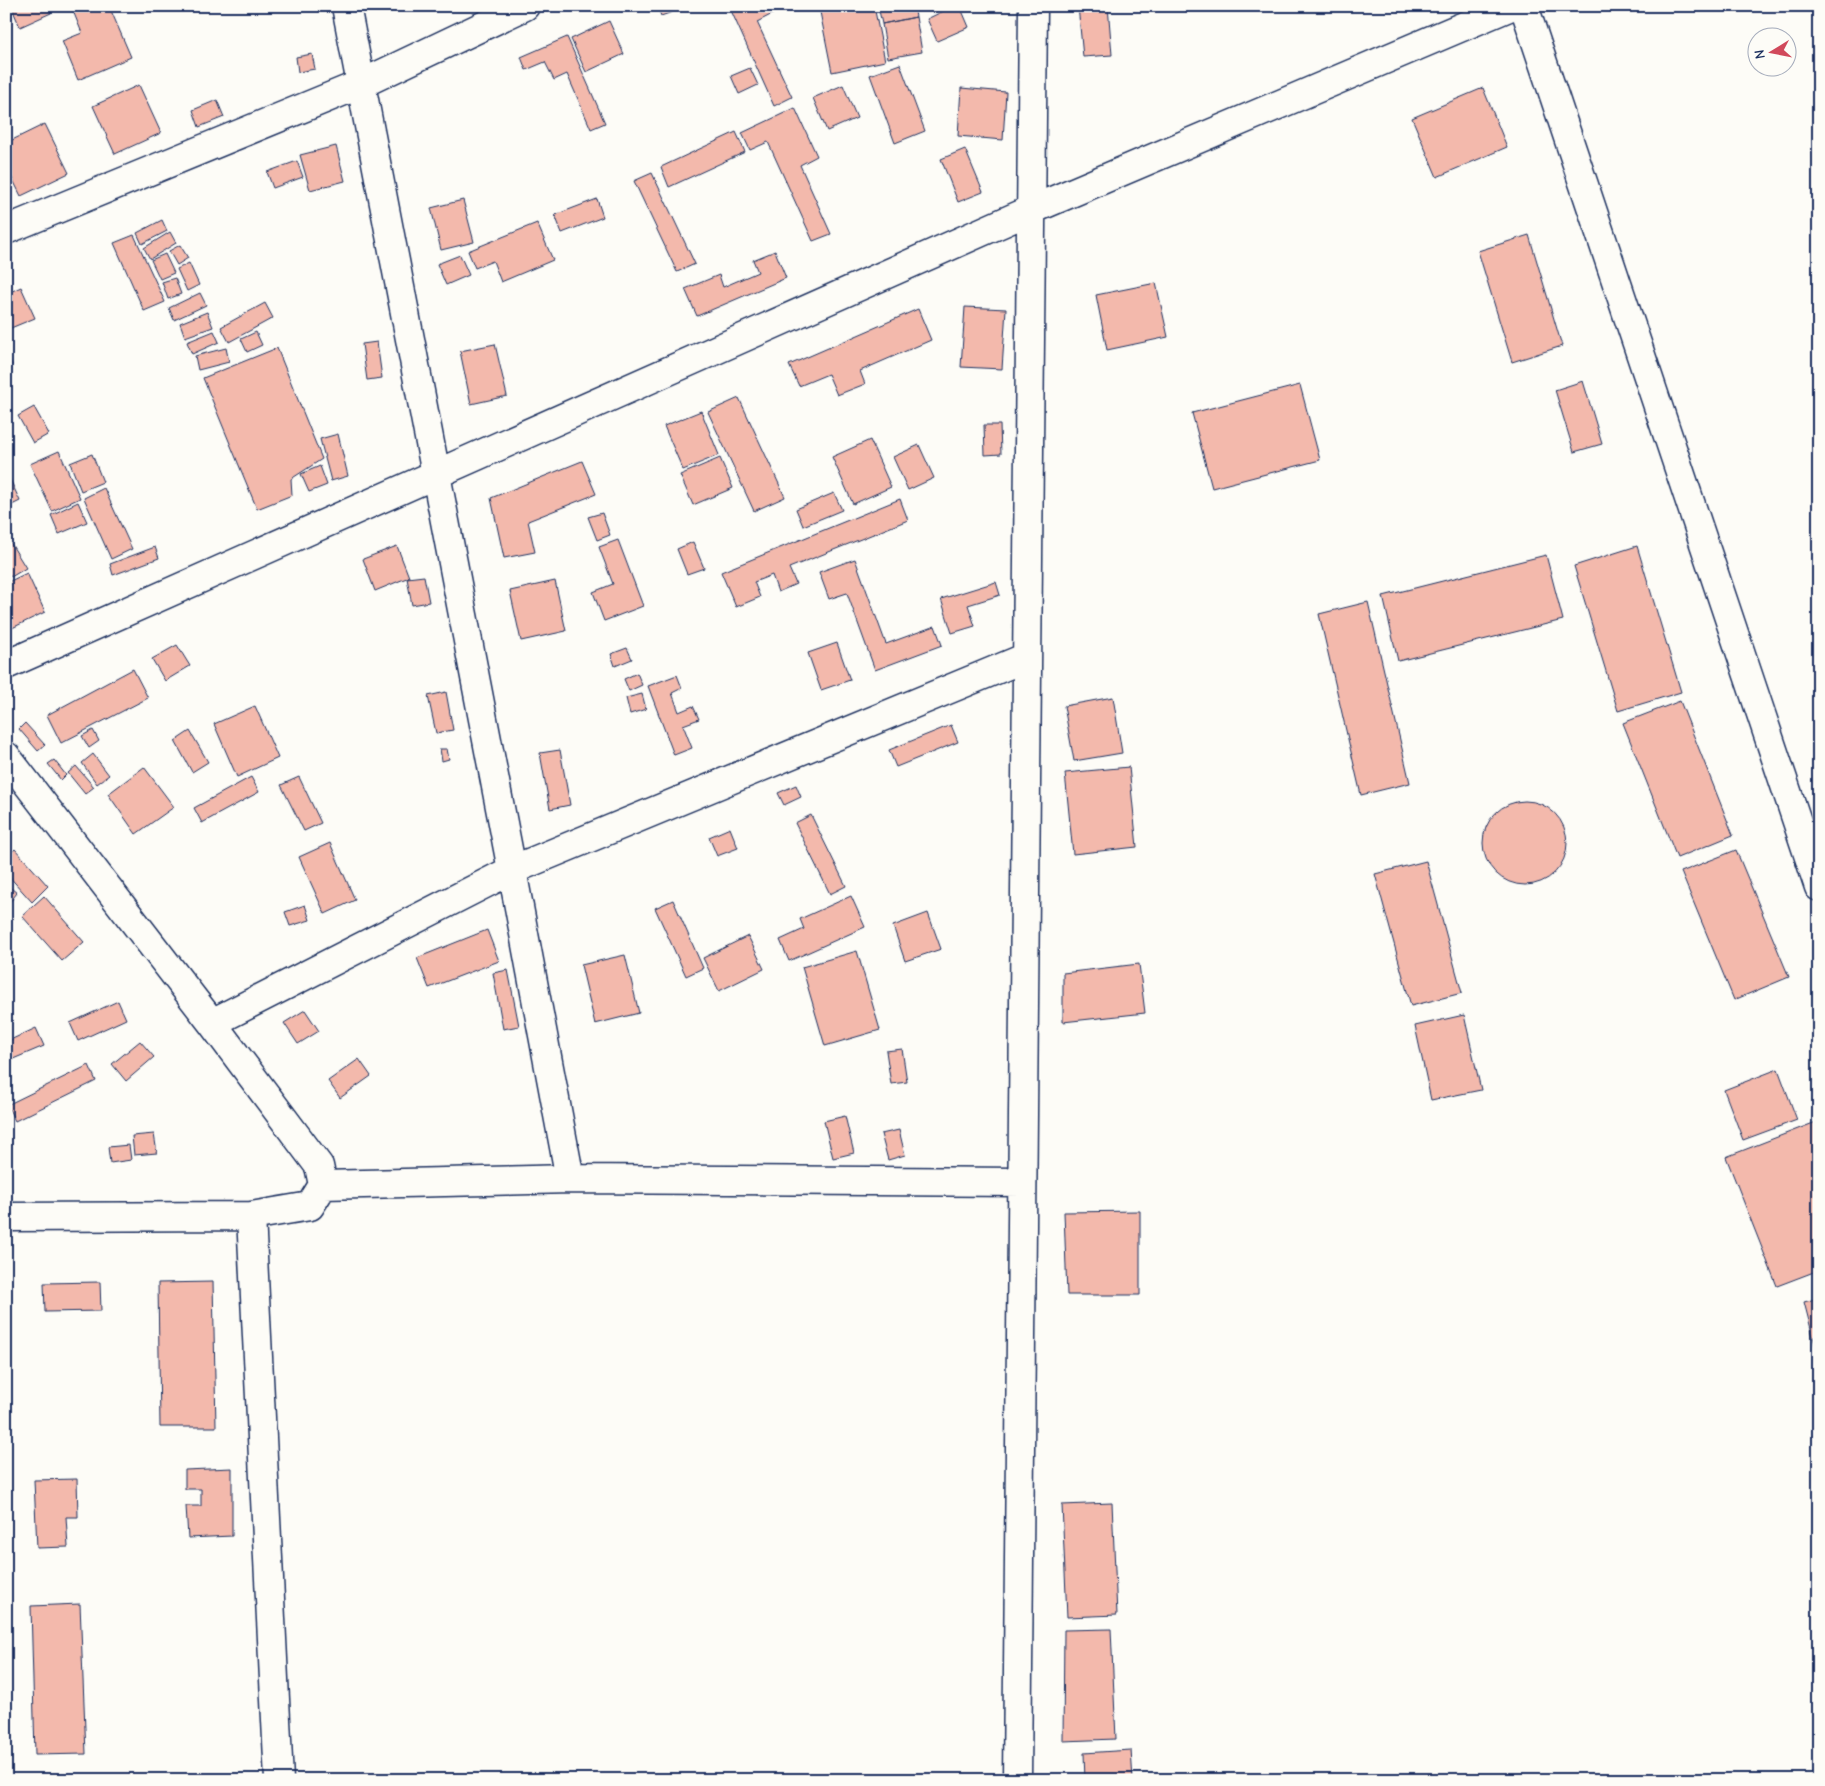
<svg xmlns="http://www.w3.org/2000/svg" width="1825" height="1786" viewBox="0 0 1825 1786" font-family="'Comic Neue',sans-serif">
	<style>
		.building { fill: #f3b9ac; stroke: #1b2f5e }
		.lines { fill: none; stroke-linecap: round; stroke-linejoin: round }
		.minor-casing { stroke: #1b2f5e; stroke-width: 31 }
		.minor { stroke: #fdfcf7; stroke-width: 28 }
	</style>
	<rect width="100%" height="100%" fill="#fdfcf7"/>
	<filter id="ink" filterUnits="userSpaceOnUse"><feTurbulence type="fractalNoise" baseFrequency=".02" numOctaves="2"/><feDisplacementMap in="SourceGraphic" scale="10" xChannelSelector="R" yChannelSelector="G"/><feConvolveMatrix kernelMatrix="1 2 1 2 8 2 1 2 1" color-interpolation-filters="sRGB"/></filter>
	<g filter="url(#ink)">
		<path class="building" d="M11,6H48L51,13L20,27Z
			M71,6H109L131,57L78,80L62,41L82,33Z
			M657,6H673L675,11L661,16Z
			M729,6H788L757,22L792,97L774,106Z
			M874,6L885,61L832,72L819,7Z
			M878,6H914L916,17L882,24Z
			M954,6H960L969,27L937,41L927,19Z
			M1078,6H1108L1112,55L1083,57Z
			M916,17L922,52L888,58L882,24Z
			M609,21L624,54L586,72L571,39Z
			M567,37L605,123L591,129L567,74L554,80L545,62L526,70L521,57Z
			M312,54L315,69L298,72L296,57Z
			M900,64L925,131L895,143L870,75Z
			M750,68L758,85L739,94L731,76Z
			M139,85L161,133L115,154L93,106Z
			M843,85L857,118L827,131L813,98Z
			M961,88L1006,92L1003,140L958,136Z
			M1483,88L1507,147L1437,177L1412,118Z
			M217,100L224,117L199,127L193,110Z
			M795,108L817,156L800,165L831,234L813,241L768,142L750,150L742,133Z
			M45,124L69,173L21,196L6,166V143Z
			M736,132L745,152L669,187L661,167Z
			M336,146L345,181L310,190L300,155Z
			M965,149L983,192L958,202L941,159Z
			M297,161L303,177L273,188L267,172Z
			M652,173L695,264L677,272L634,181Z
			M597,199L603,217L562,233L555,215Z
			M463,200L474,242L441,250L431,208Z
			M162,220L167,231L142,244L137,233Z
			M537,223L553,260L501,282L493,261L475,268L468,251Z
			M170,232L176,243L150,259L144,248Z
			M134,235L165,302L144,311L114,243Z
			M1529,235L1562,346L1512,362L1478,251Z
			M180,245L188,258L177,265L169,251Z
			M775,251L786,278L697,316L685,289L719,275L723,287L758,272L753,260Z
			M165,254L174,273L160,279L151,260Z
			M460,255L469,275L446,285L437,264Z
			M189,263L199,285L187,291L177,269Z
			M175,278L181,294L168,299L162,282Z
			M1156,283L1168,337L1107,350L1096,295Z
			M21,287L35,318L6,330V294Z
			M200,293L206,305L174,320L169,308Z
			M265,303L273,318L229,342L221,327Z
			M965,307L1006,309L1002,369L961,367Z
			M918,309L931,340L860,371L865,384L837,395L828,374L799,386L789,365Z
			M207,312L213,327L185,337L180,323Z
			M214,331L219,342L192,354L187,342Z
			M256,332L262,345L247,352L241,339Z
			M377,342L382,378L367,380L362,344Z
			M495,344L507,396L471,404L460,351Z
			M226,348L229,362L198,370L195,356Z
			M277,348L322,459L291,479L292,495L257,509L203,378Z
			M6,351L12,365L6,367Z
			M1583,381L1602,444L1574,452L1555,390Z
			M1300,385L1320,460L1212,488L1192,413Z
			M739,398L785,497L754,511L708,412Z
			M34,407L49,434L33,443L18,416Z
			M701,411L719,455L683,470L664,426Z
			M984,425H1000L1001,454L985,455Z
			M338,434L348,476L331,481L320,439Z
			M870,440L891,487L853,504L832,457Z
			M919,445L934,478L908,490L893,457Z
			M59,451L80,498L52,511L30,464Z
			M92,454L103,482L81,491L70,463Z
			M720,458L733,488L693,505L680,475Z
			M582,461L596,494L528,521L535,552L504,558L491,498Z
			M320,466L327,485L309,492L301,474Z
			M8,475L20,501L6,508V476Z
			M104,488L132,549L111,559L84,498Z
			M834,493L842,510L803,526L796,509Z
			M900,499L908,520L789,568L796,584L778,592L772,575L754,582L760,597L736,607L721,572Z
			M78,502L87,522L59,534L51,515Z
			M602,513L610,535L597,540L588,517Z
			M618,540L643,606L604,621L593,592L613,584L599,547Z
			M10,542L26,568L11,577L6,570V545Z
			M693,542L704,568L687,574L677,549Z
			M397,546L409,577L375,591L363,559Z
			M1637,546L1681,692L1618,711L1574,566Z
			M155,547L159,558L113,575L110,564Z
			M1546,555L1563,620L1398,661L1383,596Z
			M855,559L886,644L935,626L942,645L875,670L847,593L829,599L819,572Z
			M27,573L45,612L6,631V600L12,597L6,583Z
			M424,576L429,602L412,605L407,578Z
			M555,581L566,631L521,641L510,591Z
			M996,582L1000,595L968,605L975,626L952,633L941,599Z
			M1368,602L1410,783L1361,795L1319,614Z
			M837,643L850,680L821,690L808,653Z
			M177,645L190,666L165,681L152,659Z
			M627,648L632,659L615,666L611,654Z
			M133,669L148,698L61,743L47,715Z
			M637,673L642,685L629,691L624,679Z
			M677,675L682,688L672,693L679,712L693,706L699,719L683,725L692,748L674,755L648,686Z
			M446,692L453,730L436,733L428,696Z
			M642,694L646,709L630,714L626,698Z
			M1113,697L1122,753L1074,761L1064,706Z
			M1680,701L1733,835L1677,858L1623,723Z
			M255,706L278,758L237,777L214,724Z
			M25,723L45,745L38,751L19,729Z
			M951,725L958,742L896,767L889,750Z
			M93,730L99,741L89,748L82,736Z
			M190,731L208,762L192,772L175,741Z
			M440,749H447L449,759L442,761Z
			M560,750L570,805L550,809L540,753Z
			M93,754L109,775L97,784L82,763Z
			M54,760L66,775L61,780L48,764Z
			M76,766L94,787L85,794L68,773Z
			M144,767L174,807L136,834L108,794Z
			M1129,767L1137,847L1073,854L1065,773Z
			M251,777L259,792L202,823L194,808Z
			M299,777L321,823L304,831L281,785Z
			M796,785L801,797L784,805L778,793Z
			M1483 843a42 42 0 1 1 84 0a42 42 0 1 1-84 0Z
			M811,815L846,886L830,894L795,823Z
			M730,828L738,848L717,856L709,837Z
			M330,843L355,900L325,914L299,857Z
			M15,849L48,886L32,902L6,873V857Z
			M1736,850L1789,977L1734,1000L1681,872Z
			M1426,861L1462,993L1411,1006L1375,874Z
			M6,884L17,893L6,907Z
			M44,896L84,942L62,961L22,916Z
			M851,896L865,927L789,961L780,940L804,929L800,919Z
			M673,900L703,968L686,976L655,908Z
			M305,905L310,920L290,926L285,912Z
			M928,913L941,949L905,961L893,926Z
			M487,930L499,961L429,988L417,958Z
			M748,936L764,969L719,991L703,958Z
			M857,951L880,1030L825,1046L802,967Z
			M625,955L639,1013L595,1024L581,965Z
			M1139,964L1145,1013L1063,1022V973Z
			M508,970L519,1026L503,1029L493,973Z
			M118,1001L126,1019L78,1041L70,1023Z
			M305,1010L319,1031L298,1044L284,1023Z
			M1464,1015L1481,1090L1431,1100L1415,1026Z
			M36,1028L44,1046L6,1062V1042Z
			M140,1041L154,1057L126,1081L112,1064Z
			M902,1049L907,1082L891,1084L886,1051Z
			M359,1059L371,1076L340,1098L328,1081Z
			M89,1065L96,1081L15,1121L7,1105Z
			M1778,1069L1797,1120L1743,1140L1724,1090Z
			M845,1116L854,1153L833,1158L824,1121Z
			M1816,1122L1819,1129V1270L1777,1286L1726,1157Z
			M899,1130L905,1155L888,1160L881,1134Z
			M154,1134L157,1153L134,1155L132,1136Z
			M129,1145L131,1160L110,1163L108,1147Z
			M1140,1211V1295H1067L1064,1212Z
			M100,1282L101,1311L45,1312L44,1283Z
			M213,1282L216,1427H160L158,1283Z
			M1819,1298V1356H1818L1804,1302Z
			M232,1468V1536L188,1538L186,1506H201V1489H185V1470Z
			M77,1479L78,1517H66L68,1547L37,1548L34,1480Z
			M1112,1503L1117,1615L1067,1617L1062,1505Z
			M80,1604L86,1754L35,1755L31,1606Z
			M1111,1629L1116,1739L1063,1741L1064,1630Z
			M1131,1750L1133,1780H1085L1084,1753Z"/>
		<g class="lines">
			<defs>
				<path id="minor" d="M346,6L512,870L570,1179
					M1524,6L1819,887
					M6,230L361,84L525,6
					M6,665L1031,210L1511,6
					M6,756L212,1023L319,1166L323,1185L310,1206L251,1216L6,1217
					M212,1023L512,870L1027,657
					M323,1185L570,1179L1022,1182
					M251,1216L279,1780
					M1017,1780L1033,6"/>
			</defs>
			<use href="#minor" class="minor-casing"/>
			<use href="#minor" class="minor"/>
		</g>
	</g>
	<rect width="1825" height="1786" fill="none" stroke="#fdfcf7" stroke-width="25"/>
	<rect x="12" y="12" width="1800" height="1761" fill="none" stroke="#1b2f5e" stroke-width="2" filter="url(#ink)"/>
	<g transform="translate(1772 52) rotate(260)"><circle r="24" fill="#fdfcf7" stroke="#a3aaba"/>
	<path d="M0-4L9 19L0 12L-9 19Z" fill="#d1495b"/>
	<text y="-8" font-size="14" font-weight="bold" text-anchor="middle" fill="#1b2f5e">N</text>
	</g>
</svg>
